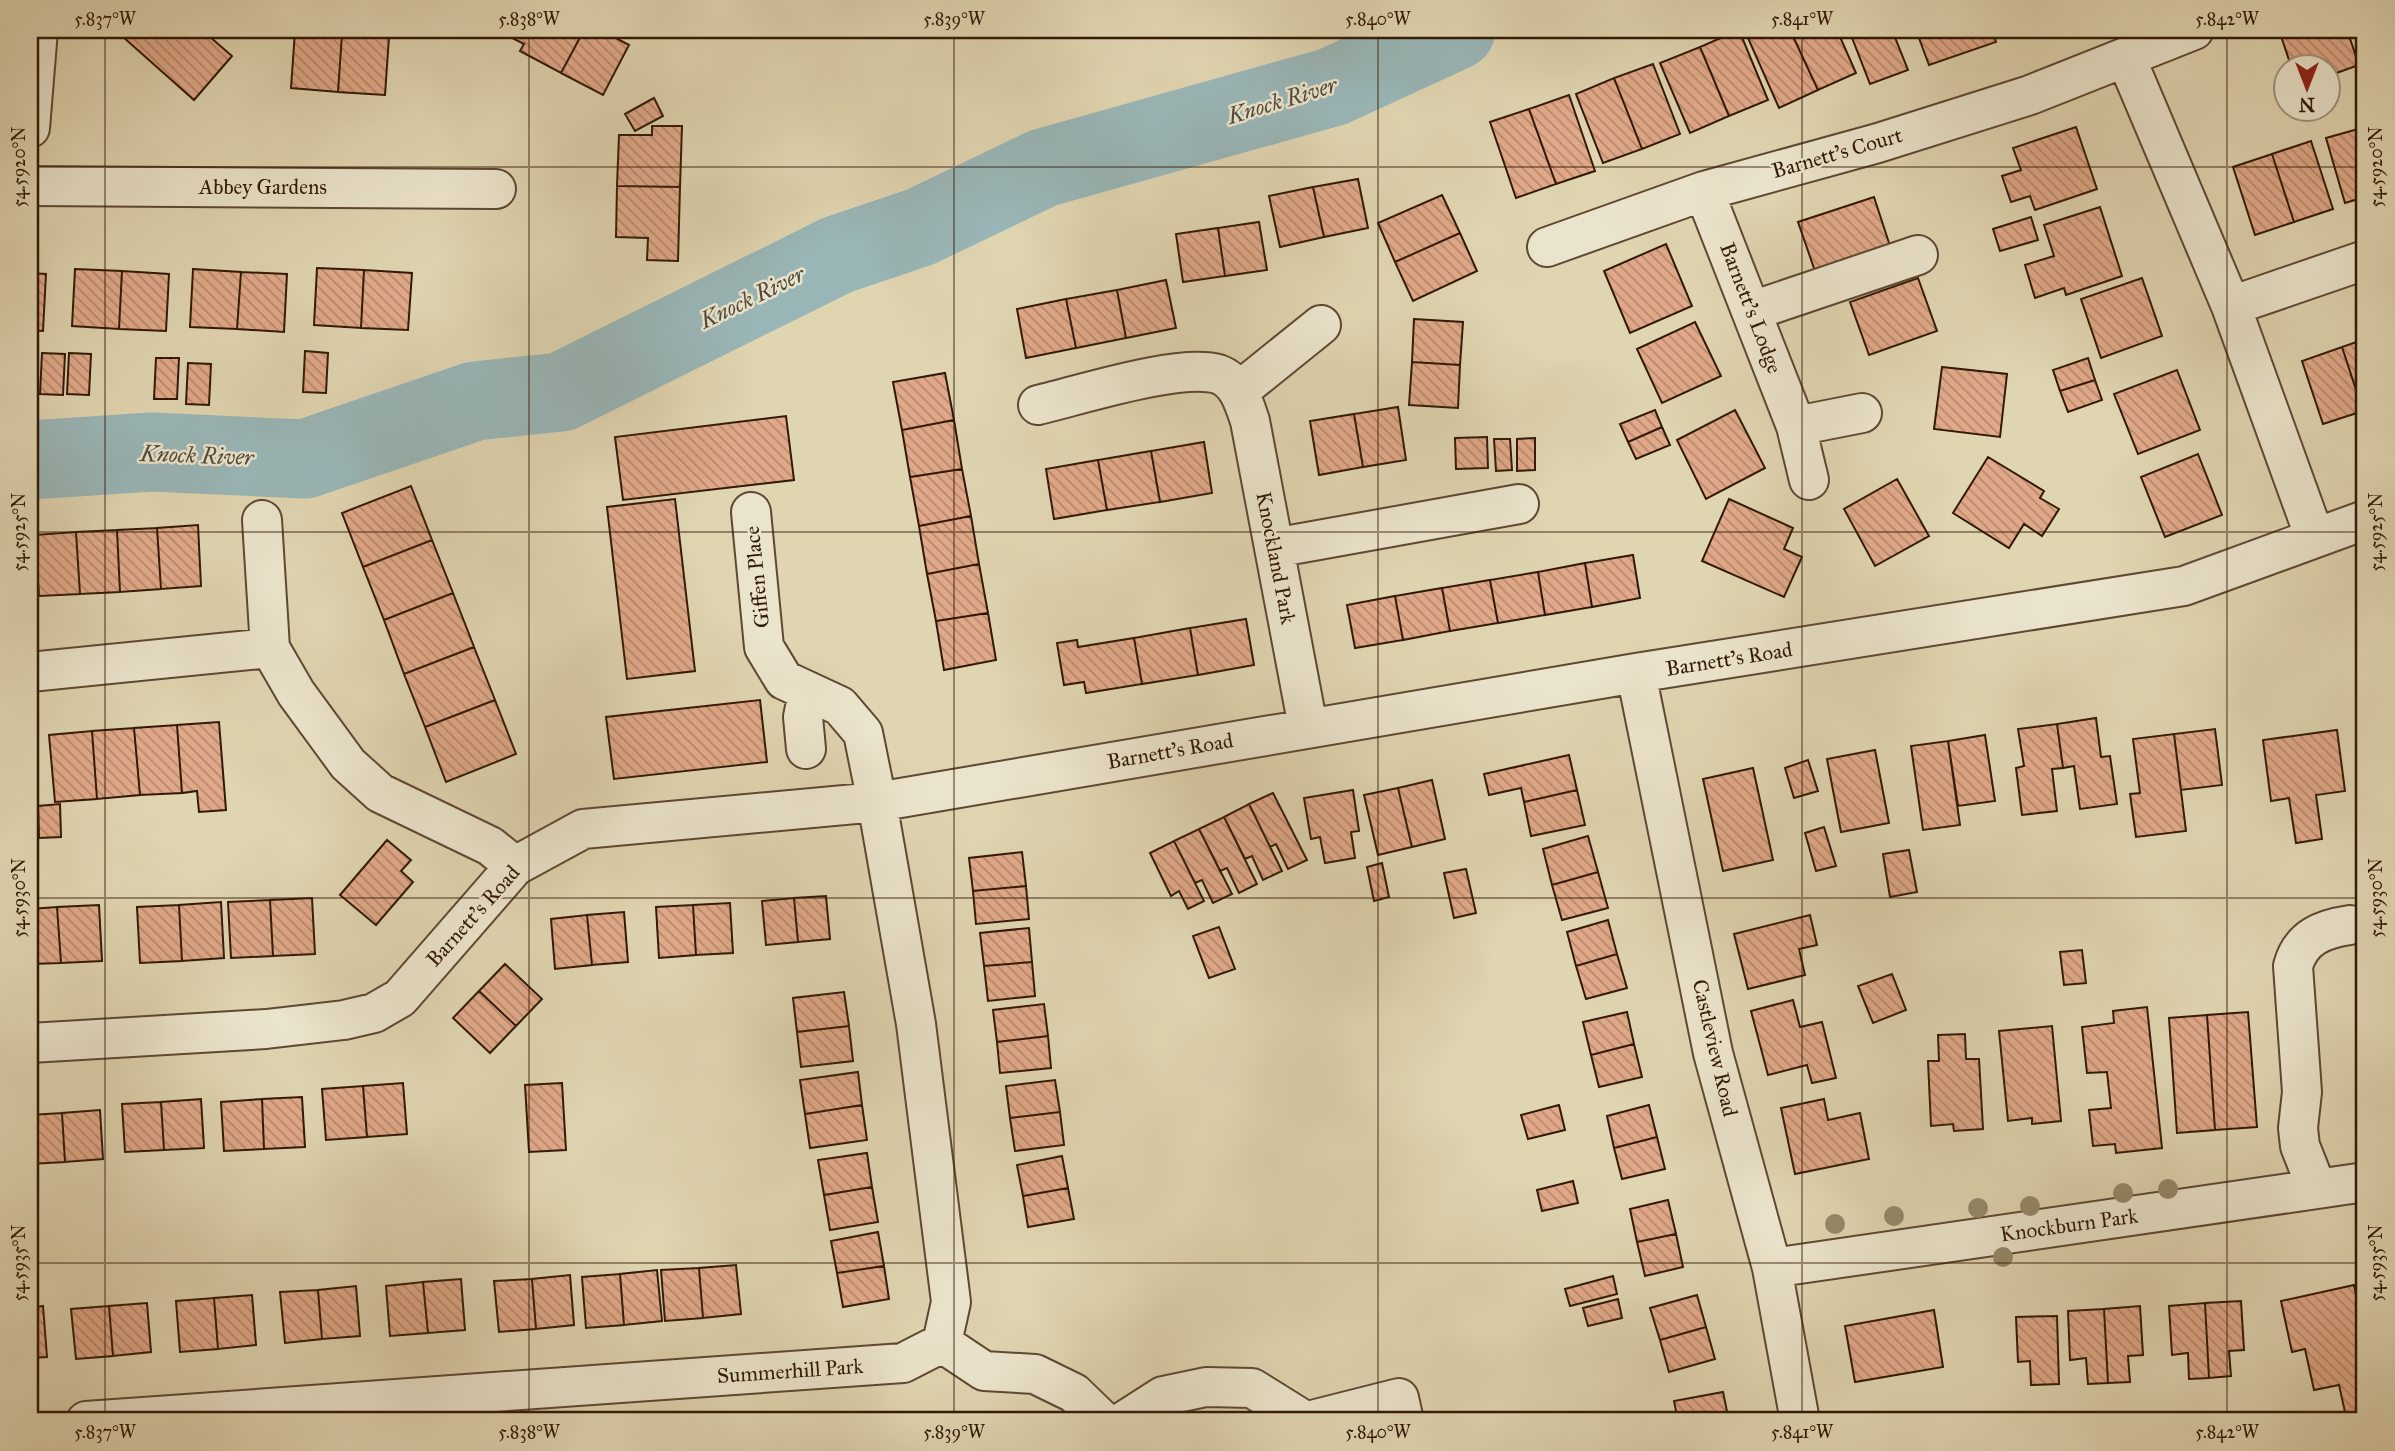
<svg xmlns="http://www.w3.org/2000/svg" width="2395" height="1451" viewBox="0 0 2395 1451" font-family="'IM FELL Great Primer',serif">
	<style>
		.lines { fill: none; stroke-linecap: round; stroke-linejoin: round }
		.river { stroke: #99b6b7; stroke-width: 79 }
		.building { fill: url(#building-back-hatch); stroke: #321907; stroke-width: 2 }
		.minor-casing { stroke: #5e4832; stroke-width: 42 }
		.minor { stroke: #ebe4cc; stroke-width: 38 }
		.tree { fill: #95896a }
		.ticks { fill: none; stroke: #321907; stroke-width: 2; stroke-opacity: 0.45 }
		.labels { text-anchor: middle; stroke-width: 5; stroke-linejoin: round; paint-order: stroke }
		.street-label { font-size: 21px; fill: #321907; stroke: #ebe4cc }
		.water-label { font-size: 23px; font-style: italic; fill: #51483c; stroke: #ebe4cc }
		.neatline { fill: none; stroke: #321907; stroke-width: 2.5 }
		.ticks-label { font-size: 18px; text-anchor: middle; fill: #321907 }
	</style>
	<defs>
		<pattern id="building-back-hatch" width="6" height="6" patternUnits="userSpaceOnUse" patternTransform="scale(1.75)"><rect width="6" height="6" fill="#e1a989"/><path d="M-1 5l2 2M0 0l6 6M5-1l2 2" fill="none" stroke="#b7896e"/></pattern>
	</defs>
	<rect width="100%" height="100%" fill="#e0d5b1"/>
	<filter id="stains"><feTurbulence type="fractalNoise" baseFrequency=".00286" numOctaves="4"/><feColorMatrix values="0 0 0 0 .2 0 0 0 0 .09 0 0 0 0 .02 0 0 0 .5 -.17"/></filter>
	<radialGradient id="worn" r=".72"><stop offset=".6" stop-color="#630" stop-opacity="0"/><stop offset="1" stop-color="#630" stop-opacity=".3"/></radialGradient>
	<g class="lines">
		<path class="river" d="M30,460L152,452L305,459L475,401L561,392L837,255L920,227L1043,168L1332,87L1456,30"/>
	</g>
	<path class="building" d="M130,30H202L232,56L194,100L123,37Z
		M515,30H584L561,73L520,51L524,44L510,37Z
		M584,30H601L629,45L603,95L561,73Z
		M1739,30L1768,100L1729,116L1700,47Z
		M1768,30H1790L1818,90L1779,108L1748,38Z
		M1790,30H1837L1856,73L1818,90Z
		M1849,30H1892L1908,70L1870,84Z
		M1916,30H1992L1996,42L1929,65Z
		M2279,30H2347L2359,65L2328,76V66H2291Z
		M295,31L342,34L338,92L291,88Z
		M342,34L389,37L385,95L338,92Z
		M1700,47L1729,116L1690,133L1660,63Z
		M1653,64L1680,134L1642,149L1614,78Z
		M1614,78L1642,149L1603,163L1576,94Z
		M1569,95L1595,171L1556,184L1529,109Z
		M654,98L663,116L635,131L625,114Z
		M1529,109L1556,184L1516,198L1490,122Z
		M652,126H682L680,187L617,186L619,135H652Z
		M2076,127L2097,189L2035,210L2030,196L2011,202L2002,176L2021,170L2013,148Z
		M2365,127V197L2345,203L2326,138Z
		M2311,141L2333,209L2294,222L2272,154Z
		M2272,154L2294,222L2255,235L2233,167Z
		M1358,179L1368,228L1324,237L1313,187Z
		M617,186L680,187L678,261L647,260L648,238L616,237Z
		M1313,187L1324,237L1280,247L1269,196Z
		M1442,195L1460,233L1395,262L1378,223Z
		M1874,197L1891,249L1816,274L1798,222Z
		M2100,207L2122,276L2066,295L2064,288L2035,298L2025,265L2054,256L2044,225Z
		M2031,217L2038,240L2000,251L1993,229Z
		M1259,222L1267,270L1225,276L1218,228Z
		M1218,228L1225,276L1183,282L1176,234Z
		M1460,233L1477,271L1413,301L1395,262Z
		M1666,244L1692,306L1630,333L1604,271Z
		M317,268L364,270L361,328L314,325Z
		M75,269L122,271L119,329L72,326Z
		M193,269L241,272L237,329L190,327Z
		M364,270L412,273L408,330L361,328Z
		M122,271L169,274L166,331L119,329Z
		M241,272L287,274L284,332L237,329Z
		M30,273L46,274L43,331L30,330Z
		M1918,278L1937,331L1869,355L1850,302Z
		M2142,278L2162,336L2101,358L2081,299Z
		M1166,280L1176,328L1126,338L1117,290Z
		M1117,290L1126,338L1076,348L1066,299Z
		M1066,299L1076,348L1026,358L1017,309Z
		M1414,319L1463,322L1460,365L1412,362Z
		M1695,322L1721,376L1662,403L1637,349Z
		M2365,339V410L2363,411L2342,347Z
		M2342,347L2363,411L2323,424L2302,361Z
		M305,351L328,353L326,393L303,392Z
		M42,353L65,354L63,395L40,394Z
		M69,353L91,354L89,395L67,394Z
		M156,358H179L177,399H154Z
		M2088,358L2095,380L2060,391L2053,370Z
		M1412,362L1460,365L1458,408L1409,405Z
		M188,363L211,364L209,405L186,404Z
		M1942,367L2007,374L2000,437L1934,429Z
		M2177,370L2200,430L2138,454L2114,394Z
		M945,373L954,420L902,430L893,382Z
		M2095,380L2102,400L2068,412L2060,391Z
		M1398,407L1406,460L1363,467L1354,414Z
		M1655,410L1662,427L1628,442L1620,424Z
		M1735,410L1765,468L1706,499L1677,440Z
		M1354,414L1363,467L1319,475L1310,421Z
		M786,416L794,480L623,500L615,437Z
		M954,420L962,469L910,477L902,430Z
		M1662,427L1670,445L1636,459L1628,442Z
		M1487,437L1488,468L1456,469L1455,438Z
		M1535,438V470L1517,471V439Z
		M1494,439H1510L1512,470L1496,471Z
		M1204,442L1212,493L1160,502L1151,451Z
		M1151,451L1160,502L1107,510L1098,460Z
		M2198,454L2222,515L2165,537L2141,477Z
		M1988,457L2044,491L2040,498L2059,509L2042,536L2024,524L2009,548L1953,513Z
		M1098,460L1107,510L1054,519L1046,469Z
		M962,469L971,516L919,526L910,477Z
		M1897,479L1929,536L1875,566L1844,509Z
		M411,486L432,540L363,567L342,513Z
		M675,499L695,671L627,679L607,507Z
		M1729,499L1793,528L1784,549L1802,557L1784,597L1702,561Z
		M971,516L979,564L927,574L919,526Z
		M198,525L201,586L161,589L157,528Z
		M157,528L161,589L120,592L117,530Z
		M117,530L120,592L80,594L76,532Z
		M76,532L80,594L39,596L35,535Z
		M432,540L453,593L384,620L363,567Z
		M1633,555L1640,598L1592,607L1585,563Z
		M1585,563L1592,607L1545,615L1538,572Z
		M979,564L988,613L936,621L927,574Z
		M1538,572L1545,615L1498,623L1490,580Z
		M1490,580L1498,623L1450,631L1442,588Z
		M1442,588L1450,631L1403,640L1395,596Z
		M453,593L474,647L404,674L384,620Z
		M1395,596L1403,640L1355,648L1347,605Z
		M988,613L996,660L944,670L936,621Z
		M1246,619L1254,665L1198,675L1190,628Z
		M1190,628L1198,675L1142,684L1134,638Z
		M1134,638L1142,684L1086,693L1084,682L1064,685L1057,643L1077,640L1078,647Z
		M474,647L495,700L425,727L404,674Z
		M495,700L516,754L446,782L425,727Z
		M760,700L767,762L614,779L606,717Z
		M2096,718L2101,757L2110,756L2117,804L2080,809L2074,766L2063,768L2057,724Z
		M219,722L226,810L199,812L197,791L182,793L177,725Z
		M2057,724L2063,768L2052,769L2057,811L2022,815L2016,768L2024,766L2018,729Z
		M177,725L182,793L140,795L134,728Z
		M134,728L140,795L97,799L92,731Z
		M2215,729L2222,785L2181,790L2174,734Z
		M2337,730L2345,791L2316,795L2322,839L2296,843L2289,798L2271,801L2263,740Z
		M92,731L97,799L55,802L49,735Z
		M2174,734L2186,831L2136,837L2130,794L2140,793L2133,739Z
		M1985,735L1995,801L1958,806L1948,741Z
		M1948,741L1960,825L1923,830L1911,746Z
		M1875,750L1889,823L1841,832L1827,759Z
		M1569,755L1577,790L1524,802L1521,788L1489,795L1484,774Z
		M1808,760L1818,791L1794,798L1785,768Z
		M1753,768L1773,860L1723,871L1703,779Z
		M1432,780L1445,839L1412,847L1398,788Z
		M1398,788L1412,847L1378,855L1364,795Z
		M1353,790L1359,831L1351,832L1355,858L1325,863L1320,837L1311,839L1304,798Z
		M1577,790L1585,825L1531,836L1524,802Z
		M1273,793L1307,860L1288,869L1276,844L1270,847L1249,804Z
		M60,804L61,837L39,838L38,806Z
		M1249,804L1282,871L1263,880L1252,856L1245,859L1224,817Z
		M1224,817L1257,884L1239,893L1227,868L1220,871L1199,829Z
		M1824,827L1836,866L1816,871L1805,833Z
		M1199,829L1232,894L1213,903L1202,880L1195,883L1174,841Z
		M1588,836L1598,872L1552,885L1543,849Z
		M387,840L411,860L401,871L413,882L376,925L340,895Z
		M1174,841L1204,901L1188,909L1179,891L1171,896L1150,853Z
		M1909,850L1917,892L1890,897L1883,854Z
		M1022,852L1026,886L973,891L969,858Z
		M1382,863L1389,897L1374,901L1367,867Z
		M1466,869L1476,913L1454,918L1444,873Z
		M1598,872L1608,908L1562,920L1552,885Z
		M1026,886L1029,919L976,924L973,891Z
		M826,896L830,939L798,942L794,898Z
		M312,898L315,954L273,956L270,900Z
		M794,898L798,942L766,945L762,901Z
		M270,900L273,956L231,958L228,902Z
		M221,902L224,958L182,961L179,905Z
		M730,903L733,953L696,955L693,905Z
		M99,905L102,961L61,963L57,907Z
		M179,905L182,961L140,963L137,907Z
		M693,905L696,955L659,958L656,907Z
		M57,907L61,963L30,964V909Z
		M624,912L628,962L592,965L587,915Z
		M587,915L592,965L555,969L551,919Z
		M1810,915L1817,945L1799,949L1805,975L1748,989L1734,934Z
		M1608,920L1617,954L1576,966L1567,932Z
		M1219,927L1235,969L1209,978L1193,936Z
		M1029,928L1032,962L984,966L980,933Z
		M2082,950L2086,983L2064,985L2060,952Z
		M1617,954L1627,988L1586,999L1576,966Z
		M1032,962L1035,996L988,1001L984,966Z
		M505,964L542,999L516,1026L479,991Z
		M1892,974L1906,1010L1873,1023L1858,986Z
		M479,991L516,1026L490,1053L453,1018Z
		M844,992L849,1026L797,1032L793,998Z
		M1793,1000L1800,1027L1822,1022L1836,1078L1812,1083L1807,1065L1768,1075L1751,1011Z
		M1044,1004L1048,1036L997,1042L993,1010Z
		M2147,1007L2162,1148L2116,1153L2115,1144L2093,1146L2089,1110L2111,1108L2107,1072L2087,1073L2082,1027L2114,1023L2113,1011Z
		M1627,1012L1634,1044L1591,1055L1583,1022Z
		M2248,1012L2257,1127L2215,1130L2207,1015Z
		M2207,1015L2215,1130L2177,1133L2169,1018Z
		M849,1026L853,1061L801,1067L797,1032Z
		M2052,1026L2061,1121L2032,1124V1118L2008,1121L1999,1031Z
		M1965,1034L1966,1059H1979L1983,1129L1954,1131L1953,1124L1931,1126L1928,1061H1939L1938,1035Z
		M1048,1036L1051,1068L1000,1073L997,1042Z
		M1634,1044L1642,1077L1599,1087L1591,1055Z
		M858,1072L862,1105L805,1114L800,1080Z
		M1055,1080L1060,1112L1010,1118L1006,1086Z
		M403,1083L407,1134L367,1137L363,1086Z
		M562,1083L566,1150L529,1152L525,1085Z
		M363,1086L367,1137L326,1140L322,1089Z
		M302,1097L305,1147L264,1149L262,1099Z
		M201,1099L204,1148L164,1150L161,1102Z
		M262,1099L264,1149L224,1151L221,1102Z
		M1824,1099L1828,1120L1860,1113L1869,1159L1795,1174L1781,1108Z
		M161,1102L164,1150L125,1152L122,1104Z
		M862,1105L867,1140L810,1148L805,1114Z
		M1559,1105L1565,1130L1528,1139L1521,1115Z
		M1649,1105L1657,1137L1614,1148L1607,1116Z
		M100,1110L103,1159L65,1162L62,1113Z
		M1060,1112L1064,1145L1015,1151L1010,1118Z
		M62,1113L65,1162L30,1164V1115Z
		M1657,1137L1665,1169L1622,1179L1614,1148Z
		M867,1153L872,1187L824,1195L818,1160Z
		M1062,1156L1068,1188L1023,1196L1017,1165Z
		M1573,1181L1578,1203L1542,1211L1537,1190Z
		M872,1187L878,1222L830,1230L824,1195Z
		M1068,1188L1074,1219L1028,1227L1023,1196Z
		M1668,1200L1676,1234L1637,1242L1630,1209Z
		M878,1232L884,1266L837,1273L831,1241Z
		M1676,1234L1683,1267L1645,1276L1637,1242Z
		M736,1265L741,1314L703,1318L699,1268Z
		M884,1266L889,1299L843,1307L837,1273Z
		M699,1268L703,1318L665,1321L661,1270Z
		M657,1270L662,1321L624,1325L620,1274Z
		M620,1274L624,1325L586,1328L582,1277Z
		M570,1275L574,1325L536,1329L532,1279Z
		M1613,1276L1617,1294L1570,1306L1565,1289Z
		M461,1279L465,1330L428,1333L423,1282Z
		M532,1279L536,1329L499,1332L494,1281Z
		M423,1282L428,1333L390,1336L386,1286Z
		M2354,1285L2365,1336V1421H2347L2339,1385L2314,1390L2305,1349L2292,1352L2281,1301Z
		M356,1286L360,1336L322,1339L318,1290Z
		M318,1290L322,1339L285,1343L280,1292Z
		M252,1295L256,1345L218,1349L214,1298Z
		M1697,1295L1706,1327L1660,1340L1650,1308Z
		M214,1298L218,1349L180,1352L176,1301Z
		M1618,1299L1622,1318L1588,1326L1583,1308Z
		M2241,1301L2244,1350L2229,1351L2231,1376L2209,1378L2205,1303Z
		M147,1303L151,1352L113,1356L109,1306Z
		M2205,1303L2209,1378L2189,1379L2188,1353L2172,1355L2169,1306Z
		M43,1306L47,1357L30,1358V1308Z
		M109,1306L113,1356L76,1359L71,1309Z
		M2140,1306L2143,1355L2128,1356L2130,1382L2108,1383L2104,1309Z
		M2104,1309L2108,1383L2088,1384L2086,1358L2070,1360L2068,1311Z
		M1934,1310L1943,1367L1855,1382L1845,1326Z
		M2057,1316L2059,1384L2031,1385L2030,1361L2018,1362L2016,1317Z
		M1706,1327L1715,1359L1669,1372L1660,1340Z
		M1723,1392L1729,1421H1678L1674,1401Z
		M1951,1413L1953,1421H1910Z"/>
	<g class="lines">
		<defs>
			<path id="minor" d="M2126,58L2231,306L2315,538
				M30,128L38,30
				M30,186L496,189
				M1704,191L1796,426L1809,480
				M1547,247L1704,191L1878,143L2030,95L2194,30
				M2231,306L2365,260
				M1752,311L1918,255
				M1239,391L1321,325
				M1038,405C1080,395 1180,363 1218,374C1238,381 1244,403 1250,421L1308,727
				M1796,426L1862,413
				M262,520L270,648L296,693L348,764L380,793L490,846L515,866
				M1274,548L1519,504
				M30,672L270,648
				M1636,673L1713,1053L1772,1268L1800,1421
				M806,749L803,717L808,692
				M30,1043L266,1029L344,1020L374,1013L400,998L515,866L583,829L877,802L1636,673L2184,586L2365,520
				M2317,1189L2300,1146L2298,1128L2302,1092L2293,966C2301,937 2323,929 2350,925
				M1772,1268L2365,1182
				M942,1343L984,1371L1035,1374L1074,1393L1103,1421
				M86,1421L903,1363L942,1343L951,1302L916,1024L877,802L863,733L840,706L784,680L764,647L751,512
				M1124,1421L1163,1396L1206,1387L1252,1388L1305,1421
				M1308,1421L1399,1398L1404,1421"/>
		</defs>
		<use href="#minor" class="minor-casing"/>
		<use href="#minor" class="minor"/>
	</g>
	<g class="tree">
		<circle cx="2168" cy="1189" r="10"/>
		<circle cx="2123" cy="1193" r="10"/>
		<circle cx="2030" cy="1206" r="10"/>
		<circle cx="1978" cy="1208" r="10"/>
		<circle cx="1894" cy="1216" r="10"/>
		<circle cx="1835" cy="1224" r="10"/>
		<circle cx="2003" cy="1257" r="10"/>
	</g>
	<path class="ticks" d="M105,30V1421M529,30V1421M954,30V1421M1378,30V1421M1802,30V1421M2227,30V1421M30,167H2365M30,532H2365M30,898H2365M30,1263H2365"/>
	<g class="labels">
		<g class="street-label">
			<text transform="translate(1837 153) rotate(-16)" y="7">Barnett's Court</text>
			<text x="263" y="194">Abbey Gardens</text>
			<text transform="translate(1751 308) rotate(69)" y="7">Barnett's Lodge</text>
			<text transform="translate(1276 558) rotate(79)" y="7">Knockland Park</text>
			<text transform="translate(757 577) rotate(-96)" y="7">Giffen Place</text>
			<text transform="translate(1729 659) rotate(-9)" y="7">Barnett's Road</text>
			<text transform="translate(1170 751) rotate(-10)" y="7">Barnett's Road</text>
			<text transform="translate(473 916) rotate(-48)" y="7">Barnett's Road</text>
			<text transform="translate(1715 1048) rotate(77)" y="7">Castleview Road</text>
			<text transform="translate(2069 1225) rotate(-8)" y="7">Knockburn Park</text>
			<text transform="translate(790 1371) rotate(-4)" y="7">Summerhill Park</text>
		</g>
		<g class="water-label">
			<text transform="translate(1282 100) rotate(-17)" y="8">Knock River</text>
			<text transform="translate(752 297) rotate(-26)" y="8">Knock River</text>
			<text transform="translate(197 455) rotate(2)" y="8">Knock River</text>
		</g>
	</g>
	<rect width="2395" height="1451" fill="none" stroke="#e0d5b1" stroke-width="77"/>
	<g transform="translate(2307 88) rotate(180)"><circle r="33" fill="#ebe4cc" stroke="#a1937d" stroke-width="2"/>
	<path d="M0-5L12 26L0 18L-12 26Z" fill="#8f2418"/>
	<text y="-10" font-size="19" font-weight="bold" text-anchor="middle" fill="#321907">N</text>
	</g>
	<rect x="38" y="38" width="2318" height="1374" class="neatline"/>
	<g class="ticks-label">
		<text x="105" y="25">5.837°W</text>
		<text x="529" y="25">5.838°W</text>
		<text x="954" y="25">5.839°W</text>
		<text x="1378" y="25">5.840°W</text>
		<text x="1802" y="25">5.841°W</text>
		<text x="2227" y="25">5.842°W</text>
		<text transform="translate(2376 167) rotate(-90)" y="6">54.5920°N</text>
		<text transform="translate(19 167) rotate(-90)" y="6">54.5920°N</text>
		<text transform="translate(2376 532) rotate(-90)" y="6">54.5925°N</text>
		<text transform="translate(19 532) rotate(-90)" y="6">54.5925°N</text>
		<text transform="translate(2376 898) rotate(-90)" y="6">54.5930°N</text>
		<text transform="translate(19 898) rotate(-90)" y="6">54.5930°N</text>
		<text transform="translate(2376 1263) rotate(-90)" y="6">54.5935°N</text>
		<text transform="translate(19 1263) rotate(-90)" y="6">54.5935°N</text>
		<text x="105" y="1438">5.837°W</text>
		<text x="529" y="1438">5.838°W</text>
		<text x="954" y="1438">5.839°W</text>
		<text x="1378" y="1438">5.840°W</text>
		<text x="1802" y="1438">5.841°W</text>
		<text x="2227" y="1438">5.842°W</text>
	</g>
	<rect width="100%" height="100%" filter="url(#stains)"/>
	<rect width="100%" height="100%" fill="url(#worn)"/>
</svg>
